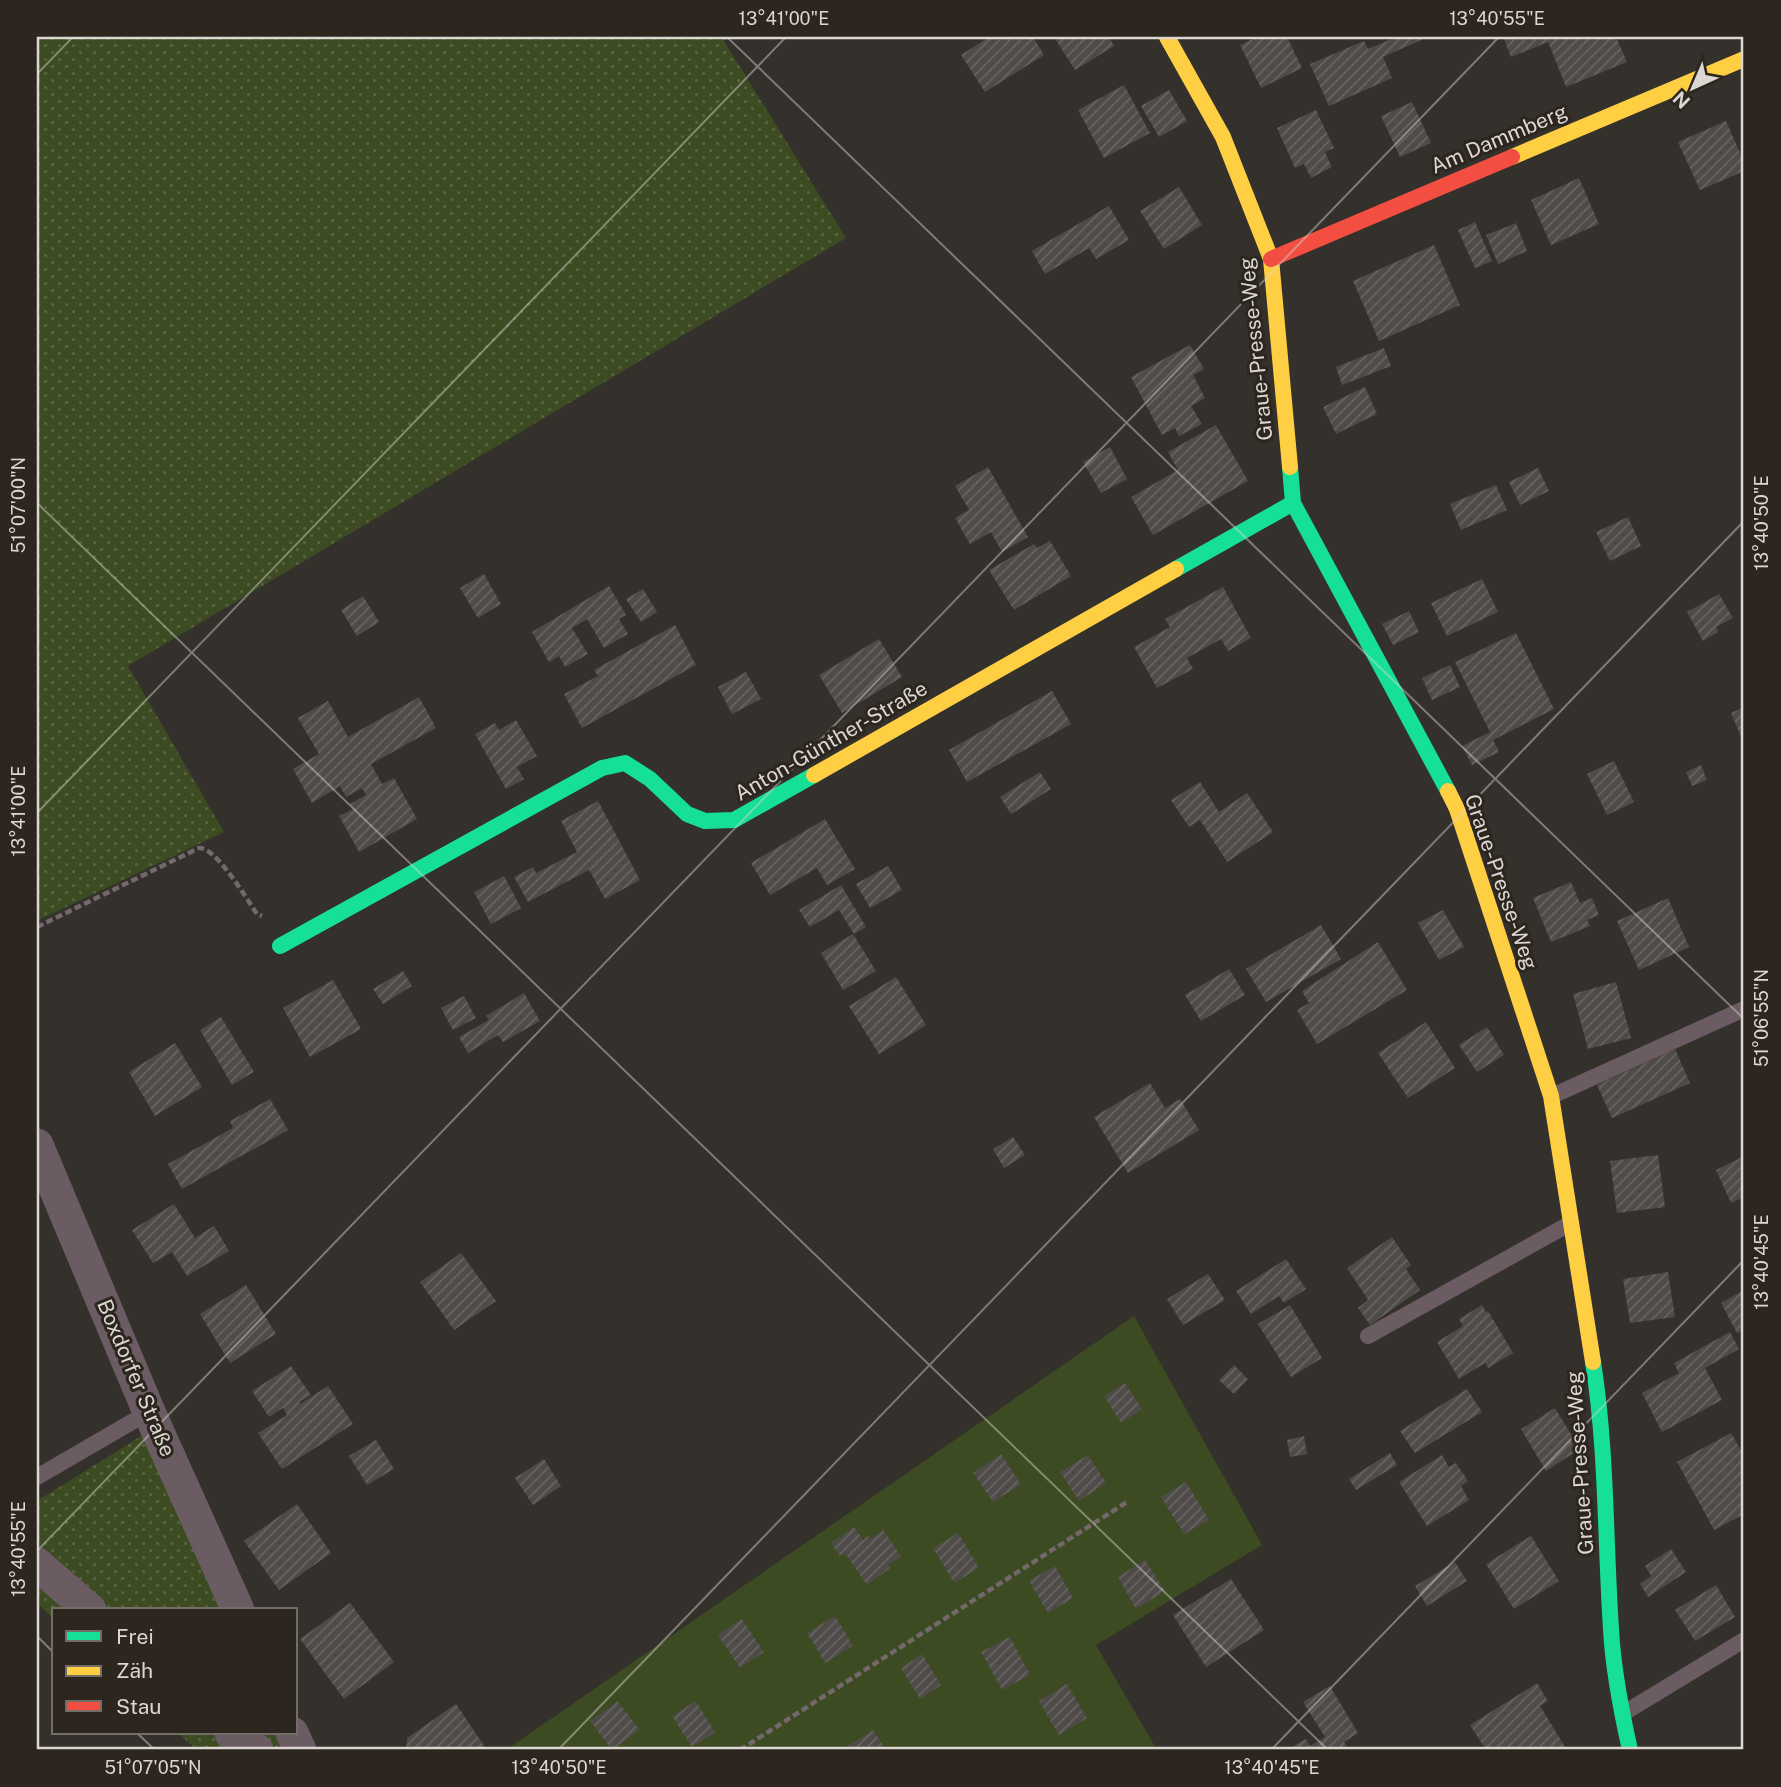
<svg xmlns="http://www.w3.org/2000/svg" width="1781" height="1787" viewBox="0 0 1781 1787" font-family="'Public Sans',sans-serif">
	<style>
		.grass { fill: url(#grass-dots) }
		.garden { fill: #3c4b21 }
		.building { fill: url(#building-hatch) }
		.lines { fill: none; stroke-linecap: round; stroke-linejoin: round }
		.path { stroke: #74686c; stroke-width: 4.5; stroke-dasharray: 7 3.5; stroke-linecap: butt }
		.lane { stroke: #6b5b62; stroke-width: 16 }
		.street { stroke: #6b5b62; stroke-width: 33 }
		.fast { stroke: #16e098; stroke-width: 16 }
		.slow { stroke: #ffcf43; stroke-width: 16 }
		.jam { stroke: #f24e42; stroke-width: 16 }
		.ticks { fill: none; stroke: #dcd7d3; stroke-width: 2; stroke-opacity: 0.45 }
		.labels { text-anchor: middle; stroke-width: 6; stroke-linejoin: round; paint-order: stroke }
		.street-label { font-size: 21px; fill: #dcd7d3; stroke: #2d261f }
		.neatline { fill: none; stroke: #dcd7d3; stroke-width: 2.5 }
		.ticks-label { font-size: 18px; text-anchor: middle; fill: #dcd7d3 }
	</style>
	<defs>
		<pattern id="grass-dots" width="8" height="8" patternUnits="userSpaceOnUse" patternTransform="scale(1.75)"><rect width="8" height="8" fill="#3c4b21"/><path d="M2 2h.1M6 6h.1" fill="none" stroke="#586440" stroke-width="1.8" stroke-linecap="round"/></pattern>
		<pattern id="building-hatch" width="6" height="6" patternUnits="userSpaceOnUse" patternTransform="scale(1.75)"><rect width="6" height="6" fill="#4f4b48"/><path d="M-1 1l2-2M0 6l6-6M5 7l2-2" fill="none" stroke="#686462"/></pattern>
	</defs>
	<rect width="100%" height="100%" fill="#34302c"/>
	<path class="grass" d="M37,37H730L724,41L846,238L128,666L224,832L37,921Z
		M157,1426L233,1610H54V1619L37,1603V1501Z
		M178,1733H284L291,1750H197Z"/>
	<path class="garden" d="M1134,1316L1262,1545L1096,1645L1157,1750H506Z"/>
	<path class="building" d="M989,37H1033L1044,55L985,92L961,55Z
		M1054,37H1109L1114,46L1075,70Z
		M1257,37H1287L1302,68L1261,88L1240,45Z
		M1396,37H1428L1383,57L1392,78L1329,106L1310,64L1364,41L1368,49Z
		M1503,37H1616L1627,62L1566,87L1548,42L1511,57Z
		M1124,85L1150,133L1104,158L1078,110Z
		M1169,90L1187,121L1159,137L1141,106Z
		M1412,102L1431,143L1400,157L1381,116Z
		M1316,110L1334,148L1325,152L1332,167L1311,178L1304,164L1295,168L1277,128Z
		M1726,121L1744,162V171L1700,190L1678,142Z
		M1579,178L1599,224L1551,245L1531,200Z
		M1179,187L1202,225L1164,249L1140,211Z
		M1109,206L1129,240L1096,259L1089,248L1045,274L1032,251Z
		M1475,222L1492,261L1475,268L1458,230Z
		M1516,223L1527,251L1498,264L1486,235Z
		M1434,245L1460,305L1379,341L1353,281Z
		M1190,345L1204,369L1193,375L1205,398L1191,406L1202,424L1179,436L1175,428L1162,435L1131,377Z
		M1384,348L1391,366L1342,385L1336,367Z
		M1365,387L1377,414L1336,434L1323,407Z
		M1216,425L1248,481L1153,535L1131,497L1178,470L1168,452Z
		M1110,447L1127,479L1101,493L1083,462Z
		M988,467L1028,537L1002,552L991,532L970,544L955,518L969,510L955,486Z
		M1538,468L1549,491L1520,505L1509,482Z
		M1496,485L1507,510L1461,530L1450,504Z
		M1628,517L1641,546L1610,561L1596,532Z
		M1050,541L1071,576L1014,610L989,570L1034,544L1037,548Z
		M484,574L501,604L478,618L460,588Z
		M1482,579L1498,612L1447,636L1431,603Z
		M609,586L626,615L619,619L628,634L604,648L587,619L572,628L588,654L565,667L559,656L549,662L532,632Z
		M1223,587L1251,638L1228,651L1221,639L1187,658L1193,669L1157,688L1134,647L1170,627L1165,619Z
		M643,589L657,612L641,622L626,599Z
		M1719,594L1733,618L1716,627L1718,632L1703,641L1687,612Z
		M363,596L379,622L357,636L341,610Z
		M1409,611L1419,632L1393,645L1382,624Z
		M675,625L696,665L582,728L564,694L598,676L594,670Z
		M1516,633L1554,709L1493,740L1499,752L1472,765L1462,746L1490,732L1455,662Z
		M879,639L902,677L842,713L819,675Z
		M1450,665L1460,687L1432,700L1422,678Z
		M746,672L761,699L732,714L718,687Z
		M1052,691L1071,724L967,782L949,750Z
		M419,697L436,728L371,764L382,784L394,778L417,819L359,852L339,816L353,809L350,804L366,795L362,788L346,797L340,786L312,803L293,769L319,754L298,718L328,701L348,737Z
		M1744,707V744L1731,713Z
		M516,720L537,756L517,767L524,779L506,789L475,734L495,723L499,730Z
		M1614,761L1634,802L1607,815L1587,774Z
		M1701,765L1707,780L1692,786L1686,772Z
		M1040,772L1051,789L1011,814L1000,797Z
		M1200,782L1219,812L1247,793L1273,832L1227,862L1200,820L1189,827L1171,800Z
		M598,801L640,880L605,899L589,870L528,902L514,877L533,867L536,873L577,852L561,821Z
		M825,819L855,869L827,885L817,868L770,895L751,863Z
		M888,866L902,890L870,908L856,884Z
		M504,876L521,908L491,924L474,892Z
		M1571,882L1580,903L1592,898L1599,915L1587,920L1590,926L1551,942L1533,898Z
		M841,885L866,927L854,934L839,910L810,927L799,910Z
		M1668,898L1689,947L1639,970L1617,921Z
		M1443,910L1464,947L1439,960L1418,923Z
		M1321,925L1341,959L1266,1002L1246,969Z
		M853,934L876,971L843,990L821,953Z
		M1378,942L1407,990L1317,1044L1297,1010L1309,1003L1302,991Z
		M1229,969L1245,995L1201,1021L1185,995Z
		M403,971L412,986L383,1004L373,989Z
		M896,977L926,1025L879,1054L849,1006Z
		M333,980L361,1029L310,1057L283,1008Z
		M1616,982L1631,1038L1588,1049L1573,994Z
		M524,993L540,1021L503,1042L498,1035L468,1053L459,1037L489,1020L486,1016Z
		M464,996L476,1018L453,1030L441,1008Z
		M221,1017L254,1072L232,1085L200,1030Z
		M1426,1022L1455,1068L1408,1098L1378,1053Z
		M1487,1027L1504,1055L1477,1072L1459,1045Z
		M175,1043L202,1087L155,1116L129,1072Z
		M1675,1049L1690,1083L1612,1118L1597,1085Z
		M1150,1083L1165,1108L1180,1099L1199,1130L1128,1173L1094,1117Z
		M270,1099L288,1130L182,1189L168,1164L233,1128L230,1121Z
		M1013,1137L1025,1155L1004,1168L993,1149Z
		M1658,1155L1665,1207L1617,1213L1610,1161Z
		M1744,1156V1197L1731,1203L1716,1170Z
		M174,1204L195,1238L214,1226L229,1251L187,1276L172,1252L153,1263L132,1230Z
		M1392,1237L1411,1265L1406,1269L1420,1290L1370,1325L1358,1308L1368,1300L1347,1268Z
		M461,1253L496,1301L454,1330L420,1282Z
		M1286,1259L1306,1289L1284,1303L1279,1296L1251,1314L1236,1291Z
		M1668,1272L1675,1317L1630,1323L1623,1279Z
		M1208,1274L1225,1300L1183,1325L1167,1299Z
		M246,1285L276,1334L230,1363L200,1314Z
		M1744,1290V1330L1737,1333L1721,1303Z
		M1290,1305L1322,1358L1291,1377L1258,1324Z
		M1482,1305L1486,1312L1488,1311L1513,1353L1488,1368L1485,1363L1459,1379L1437,1342L1463,1326L1459,1319Z
		M1730,1332L1739,1349L1705,1368L1722,1400L1662,1432L1642,1393L1679,1373L1674,1363Z
		M1234,1365L1248,1379L1234,1394L1219,1380Z
		M291,1366L311,1395L299,1402L300,1404L328,1386L353,1424L282,1469L258,1433L287,1415L283,1408L269,1417L252,1391Z
		M1125,1383L1142,1409L1121,1423L1104,1396Z
		M1467,1389L1482,1412L1415,1453L1400,1431Z
		M1555,1408L1580,1449L1546,1471L1521,1429Z
		M1731,1433L1744,1456V1514L1714,1530L1677,1462Z
		M1304,1436L1307,1454L1290,1457L1287,1440Z
		M376,1440L394,1469L367,1485L349,1456Z
		M1390,1453L1397,1465L1356,1490L1349,1479Z
		M1001,1454L1021,1484L993,1502L973,1473Z
		M1088,1455L1106,1483L1079,1501L1060,1472Z
		M1442,1455L1449,1467L1456,1463L1468,1481L1461,1486L1469,1500L1427,1526L1399,1482Z
		M544,1459L561,1486L533,1505L515,1478Z
		M1186,1482L1209,1520L1184,1534L1161,1497Z
		M297,1504L331,1553L279,1590L244,1541Z
		M854,1527L863,1540L868,1536L870,1539L883,1530L901,1556L888,1565L890,1568L867,1585L845,1553L840,1556L831,1543Z
		M958,1533L979,1568L954,1583L933,1548Z
		M1531,1536L1559,1581L1514,1609L1486,1564Z
		M1671,1549L1686,1572L1648,1597L1640,1584L1651,1576L1645,1566Z
		M1145,1560L1165,1591L1136,1609L1118,1577Z
		M1455,1562L1467,1581L1427,1606L1415,1586Z
		M1055,1566L1073,1598L1048,1613L1029,1581Z
		M1231,1579L1264,1630L1206,1667L1173,1615Z
		M1716,1585L1735,1617L1695,1641L1675,1610Z
		M350,1603L394,1662L344,1699L300,1639Z
		M835,1616L853,1646L825,1663L807,1633Z
		M742,1619L764,1652L740,1668L718,1635Z
		M1010,1637L1030,1675L1002,1690L981,1652Z
		M922,1654L941,1685L920,1699L901,1668Z
		M1537,1683L1548,1701L1540,1706L1567,1750H1486L1470,1725Z
		M1067,1684L1087,1718L1059,1735L1039,1701Z
		M1330,1686L1358,1733L1344,1742L1349,1750H1291L1290,1748L1306,1739L1310,1746L1325,1737L1303,1702Z
		M618,1701L639,1730L612,1750L590,1721Z
		M696,1701L715,1732L692,1747L672,1716Z
		M456,1704L487,1750H406L407,1738Z
		M873,1730L886,1750H851L848,1746Z"/>
	<g class="lines">
		<path class="path" d="M37,927L199,848C216,847 246,898 257,914L262,916
			M740,1750L1127,1502"/>
		<path class="lane" d="M1552,1096L1744,1009
			M1368,1336L1571,1223
			M37,1477L149,1412
			M1624,1713L1744,1640"/>
		<path class="street" d="M37,1145L149,1412L238,1610
			M37,1564L90,1610
			M231,1733L257,1750
			M292,1733L300,1750"/>
		<path class="fast" d="M1290,467L1293,503L1448,791
			M1176,569L1293,503
			M280,946L602,768L625,763L650,779L687,814L705,821L734,820L814,775
			M1593,1362C1607,1451 1605,1539 1611,1629C1613,1669 1621,1710 1630,1750"/>
		<path class="slow" d="M1167,37L1223,137L1271,259L1290,467
			M1512,157L1744,59
			M814,775L1176,569
			M1448,791L1457,809L1551,1096L1593,1362"/>
		<path class="jam" d="M1271,259L1512,157"/>
	</g>
	<path class="ticks" d="M727,37L1744,1019M37,74L73,37M37,503L1328,1750M37,813L786,37M37,1551L1499,37M37,1636L54,1653M137,1733L155,1750M558,1750L1744,521M1271,1750L1744,1260"/>
	<g class="labels">
		<g class="street-label">
			<text transform="translate(1499 139) rotate(-23)" y="7">Am Dammberg</text>
			<text transform="translate(1256 349) rotate(-96)" y="7">Graue-Presse-Weg</text>
			<text transform="translate(831 741) rotate(-30)" y="7">Anton-Günther-Straße</text>
			<text transform="translate(1501 882) rotate(71)" y="7">Graue-Presse-Weg</text>
			<text transform="translate(136 1378) rotate(67)" y="7">Boxdorfer Straße</text>
			<text transform="translate(1580 1463) rotate(-94)" y="7">Graue-Presse-Weg</text>
		</g>
	</g>
	<rect width="1781" height="1787" fill="none" stroke="#2d261f" stroke-width="77"/>
	<rect x="52" y="1608" width="245" height="126" fill="#2d261f" stroke="#736d67" stroke-width="2"/>
	<rect x="66" y="1631" width="35" height="10" fill="#16e098" stroke="#736d67" stroke-width="2"/>
	<text x="116" y="1644" font-size="21" fill="#dcd7d3">Frei</text>
	<rect x="66" y="1666" width="35" height="10" fill="#ffcf43" stroke="#736d67" stroke-width="2"/>
	<text x="116" y="1678" font-size="21" fill="#dcd7d3">Zäh</text>
	<rect x="66" y="1701" width="35" height="10" fill="#f24e42" stroke="#736d67" stroke-width="2"/>
	<text x="116" y="1714" font-size="21" fill="#dcd7d3">Stau</text>
	<g transform="translate(1693 88) rotate(224)" stroke="#2d261f" stroke-width="5" paint-order="stroke">
	<path d="M0-5L12 26L0 18L-12 26Z" fill="#dcd7d3"/>
	<text y="-10" font-size="19" font-weight="bold" text-anchor="middle" fill="#dcd7d3">N</text>
	</g>
	<rect x="38" y="38" width="1704" height="1710" class="neatline"/>
	<g class="ticks-label">
		<text x="784" y="25">13°41'00"E</text>
		<text x="1497" y="25">13°40'55"E</text>
		<text transform="translate(19 505) rotate(-90)" y="6">51°07'00"N</text>
		<text transform="translate(1762 523) rotate(-90)" y="6">13°40'50"E</text>
		<text transform="translate(19 811) rotate(-90)" y="6">13°41'00"E</text>
		<text transform="translate(1762 1018) rotate(-90)" y="6">51°06'55"N</text>
		<text transform="translate(1762 1262) rotate(-90)" y="6">13°40'45"E</text>
		<text transform="translate(19 1549) rotate(-90)" y="6">13°40'55"E</text>
		<text x="153" y="1774">51°07'05"N</text>
		<text x="559" y="1774">13°40'50"E</text>
		<text x="1272" y="1774">13°40'45"E</text>
	</g>
</svg>
